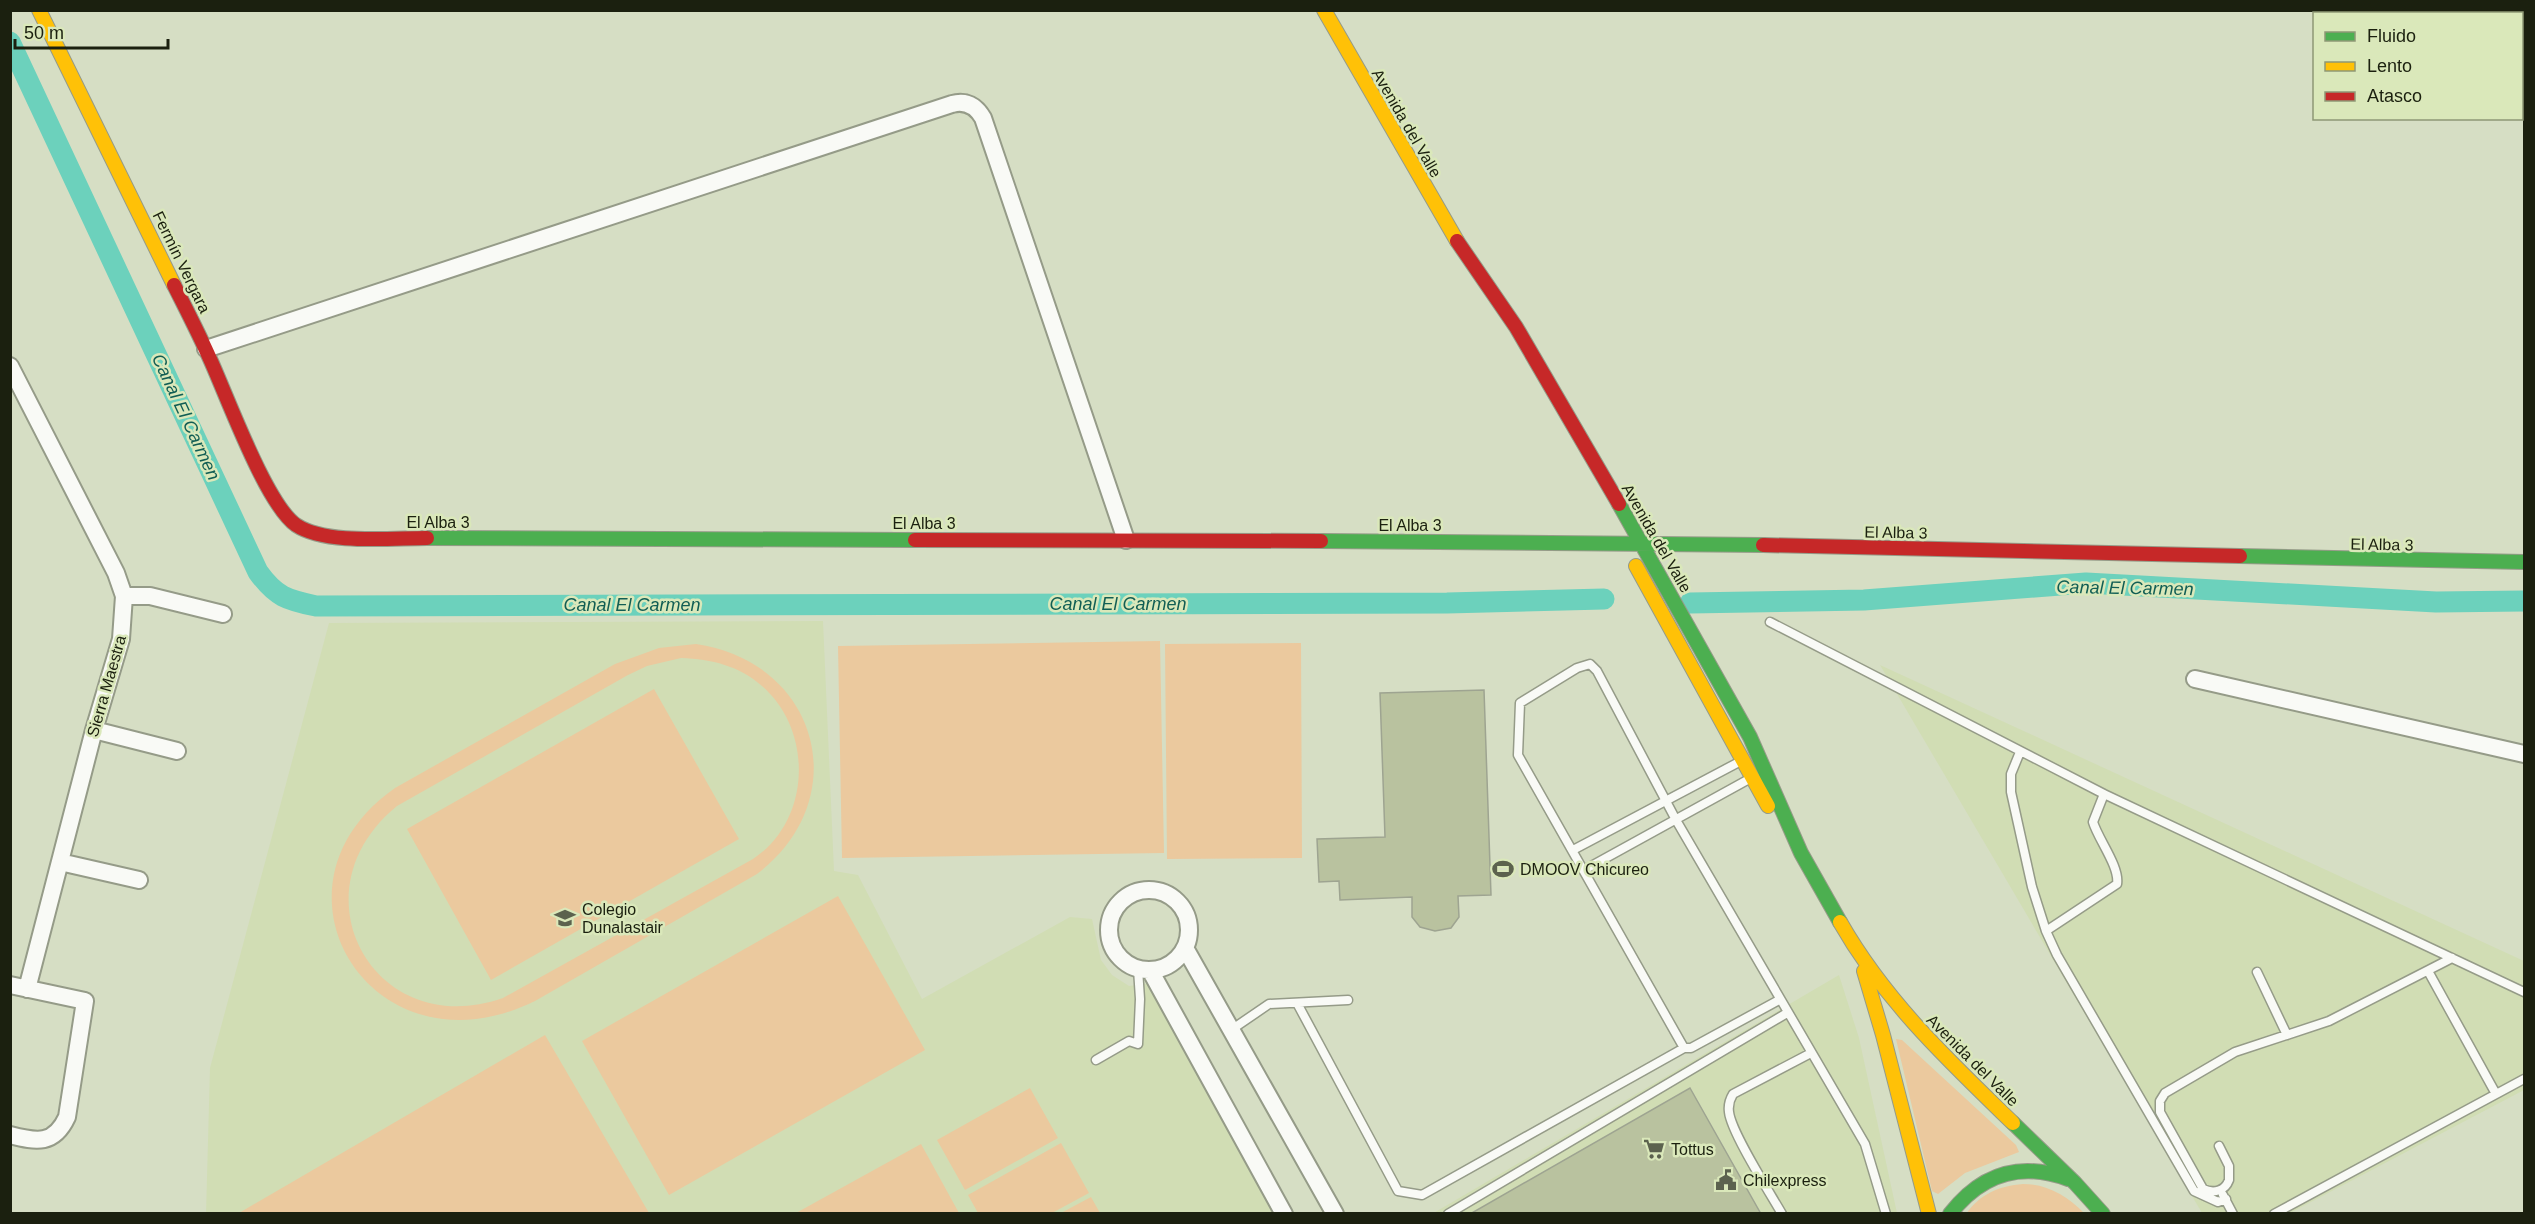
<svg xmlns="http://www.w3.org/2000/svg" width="2535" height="1224" viewBox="0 0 2535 1224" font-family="Arial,sans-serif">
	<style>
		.built { fill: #d1ddb4 }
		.green { fill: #ebc99e; fill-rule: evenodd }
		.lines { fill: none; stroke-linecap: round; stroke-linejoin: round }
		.canal { stroke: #6cd1bc; stroke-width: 21 }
		.building { fill: #b9c29f; stroke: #9ea491; stroke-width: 1.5 }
		.lane-casing { stroke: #959b88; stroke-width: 11 }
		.street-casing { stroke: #959b88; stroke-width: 20 }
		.fast-casing { stroke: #959b88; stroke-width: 16 }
		.slow-casing { stroke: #959b88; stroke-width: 16 }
		.jam-casing { stroke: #959b88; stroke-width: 16 }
		.lane { stroke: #f9faf6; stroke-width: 8 }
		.street { stroke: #f9faf6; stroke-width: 16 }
		.fast { stroke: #4caf50; stroke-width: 14 }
		.slow { stroke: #ffc107; stroke-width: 14 }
		.jam { stroke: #c62828; stroke-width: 14 }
		.labels { text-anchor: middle; stroke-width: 5; stroke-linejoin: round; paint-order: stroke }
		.street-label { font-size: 16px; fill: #1b200f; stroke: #dae8ba }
		.poi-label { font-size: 16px; fill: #1b200f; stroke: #dae8ba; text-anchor: start }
		.water-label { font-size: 18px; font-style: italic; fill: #115e54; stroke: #dae8ba }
	</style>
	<rect width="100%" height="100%" fill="#d6dec4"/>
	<path class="built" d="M823,621L834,871L858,875L922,999L1070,917L1092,919L1101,960L1112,975L1129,986L1151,983L1276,1214H206L210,1068L329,623Z
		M1880,665L2524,961V1090L2290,1213H2202Z
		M1839,975L1859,1038L1897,1213L1432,1214Z"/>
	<path class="green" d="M1160,641L1164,853L842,858L838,646Z
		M1301,643L1302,858L1167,859L1165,644Z
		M696,644C819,662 856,799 757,874L535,1001C372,1081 253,887 395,788L615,664L659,648ZM681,658C712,659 739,666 762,686C814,731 811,821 753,859L503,998C374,1043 291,892 397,806L628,675L647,666Z
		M654,689L739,839L491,980L407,829Z
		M838,896L925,1050L669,1195L582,1041Z
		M545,1035L649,1213H239Z
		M1896,1039L1902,1040L2016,1145L2019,1152L1965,1173L1938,1194L1932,1191Z
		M1030,1088L1058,1138L965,1190L937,1140Z
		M1061,1143L1089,1193L1052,1213H978L968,1195Z
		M921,1144L959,1213H796Z
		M2023,1184C2047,1184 2067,1196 2084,1213L1966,1214C1980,1194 1999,1186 2023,1184Z
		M1091,1197L1100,1213H1061Z"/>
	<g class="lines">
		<path class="canal" d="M10,42L258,572C276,597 287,600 316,606L1447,603L1604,599
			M1690,603L1864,600L2086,583L2436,602L2524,601"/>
	</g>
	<path class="building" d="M1484,690L1491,895L1458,896L1459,917L1451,928L1435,931L1420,927L1412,917V897L1340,900L1339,881L1319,882L1317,839L1385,837L1380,693Z
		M1690,1088L1761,1214H1470Z"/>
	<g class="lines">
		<defs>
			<path id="lane" d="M1770,622L2104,794L2524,992
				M2020,752L2011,774V792L2032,887L2046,931L2057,955L2194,1191L2218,1202L2226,1199
				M1573,850L1741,761
				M1584,870L1751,778
				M2046,931L2117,884C2120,867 2098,839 2093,822L2104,794
				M2428,971L2496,1094
				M2257,972L2287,1035
				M1779,1000L1691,1048H1684L1518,755L1520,703L1577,668L1590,664L1597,671L1676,820L1865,1144L1886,1214
				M1297,1003L1398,1191L1422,1195L1684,1048
				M1231,1030L1269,1004L1348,1000
				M1096,1060L1129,1041L1138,1044L1140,999L1138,969
				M2219,1146L2229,1166V1180C2225,1191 2214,1194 2203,1189L2160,1112V1101L2165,1093L2235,1052L2329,1021L2452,958
				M2223,1195L2233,1214
				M1448,1214L1787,1013
				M1782,1214C1770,1193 1731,1132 1729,1112C1728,1105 1730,1099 1733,1094L1811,1053
				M2274,1214L2524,1079"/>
			<path id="street" d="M206,349L952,104C966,100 976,106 983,118L1126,540
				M10,366L116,573L124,596L121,639L94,730L27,989
				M124,596H150L223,614
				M2195,679L2524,754
				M94,730L177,751
				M60,862L139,880
				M1109 930a40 40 0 1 1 80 0a40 40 0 1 1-80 0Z
				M1185,948L1335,1214
				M1150,970L1284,1214
				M10,985L85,1001L67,1117C54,1145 37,1142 10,1135"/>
			<path id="fast" d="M1619,504L1750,737L1801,853L1840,922
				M427,538L915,540
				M1321,541L1763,545
				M2240,556L2524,562
				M2013,1123L2075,1183L2103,1214
				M1950,1214C1981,1174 2020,1161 2068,1179"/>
			<path id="slow" d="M39,10L174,285
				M1324,10L1457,241
				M1636,566L1768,806
				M1840,922C1885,1001 1948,1060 2013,1123
				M1864,971L1883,1035L1929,1214"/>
			<path id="jam" d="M1457,241L1516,327L1619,504
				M174,285C186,309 199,334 210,359C227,396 266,504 296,525C326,545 391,538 427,538
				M915,540L1321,541
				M1763,545L2240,556"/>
		</defs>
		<use href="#lane" class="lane-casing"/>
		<use href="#street" class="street-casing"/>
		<use href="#fast" class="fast-casing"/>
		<use href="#slow" class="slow-casing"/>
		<use href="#jam" class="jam-casing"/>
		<use href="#lane" class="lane"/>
		<use href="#street" class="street"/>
		<use href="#fast" class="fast"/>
		<use href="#slow" class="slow"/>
		<use href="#jam" class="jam"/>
	</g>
	<defs>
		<symbol id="stadium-bare" viewBox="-9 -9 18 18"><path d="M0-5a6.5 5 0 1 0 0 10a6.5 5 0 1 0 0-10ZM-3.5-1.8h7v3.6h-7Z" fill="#5c624e" stroke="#dae8ba" stroke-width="2.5" paint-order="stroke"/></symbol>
		<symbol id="school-bare" viewBox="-9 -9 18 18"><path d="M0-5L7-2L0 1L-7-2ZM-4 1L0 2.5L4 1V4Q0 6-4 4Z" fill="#5c624e" stroke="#dae8ba" stroke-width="2.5" paint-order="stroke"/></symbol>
		<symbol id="supermarket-bare" viewBox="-9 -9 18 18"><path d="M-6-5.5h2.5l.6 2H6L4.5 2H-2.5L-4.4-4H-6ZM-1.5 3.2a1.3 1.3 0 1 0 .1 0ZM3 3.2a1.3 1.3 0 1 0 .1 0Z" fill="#5c624e" stroke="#dae8ba" stroke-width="2.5" paint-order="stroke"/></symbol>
		<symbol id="civic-bare" viewBox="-9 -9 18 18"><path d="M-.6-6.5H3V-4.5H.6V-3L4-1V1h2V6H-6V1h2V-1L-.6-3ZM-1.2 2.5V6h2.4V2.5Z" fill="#5c624e" stroke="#dae8ba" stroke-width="2.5" paint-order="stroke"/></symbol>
	</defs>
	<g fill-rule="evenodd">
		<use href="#stadium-bare" x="1488" y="854" width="30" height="30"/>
		<use href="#school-bare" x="550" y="903" width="30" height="30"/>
		<use href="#supermarket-bare" x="1639" y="1134" width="30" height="30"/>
		<use href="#civic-bare" x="1711" y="1165" width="30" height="30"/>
	</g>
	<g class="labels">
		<g class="street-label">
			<text transform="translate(1407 123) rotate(60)" y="6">Avenida del Valle</text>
			<text transform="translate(182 262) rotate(64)" y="6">Fermín Vergara</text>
			<text x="438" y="528">El Alba 3</text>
			<text x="924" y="529">El Alba 3</text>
			<text x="1410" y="531">El Alba 3</text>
			<text transform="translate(1896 532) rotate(1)" y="6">El Alba 3</text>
			<text transform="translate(1657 538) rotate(60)" y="6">Avenida del Valle</text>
			<text transform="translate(2382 544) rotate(1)" y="6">El Alba 3</text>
			<text transform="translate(106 686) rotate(-74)" y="6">Sierra Maestra</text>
			<text transform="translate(1973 1060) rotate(45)" y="6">Avenida del Valle</text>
		</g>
		<g class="poi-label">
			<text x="1520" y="875">DMOOV Chicureo</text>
			<text x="582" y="915">Colegio<tspan x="582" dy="18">Dunalastair</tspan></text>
			<text x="1671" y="1155">Tottus</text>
			<text x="1743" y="1186">Chilexpress</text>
		</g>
		<g class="water-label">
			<text transform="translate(186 417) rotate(65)" y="6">Canal El Carmen</text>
			<text transform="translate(2125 588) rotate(1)" y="6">Canal El Carmen</text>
			<text x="1118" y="610">Canal El Carmen</text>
			<text x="632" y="611">Canal El Carmen</text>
		</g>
	</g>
	<rect width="2535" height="1224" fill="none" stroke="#1b200f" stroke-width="24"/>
	<rect x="2313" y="12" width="210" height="108" fill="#dae8ba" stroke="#8e9876" stroke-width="1.5"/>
	<rect x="2325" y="32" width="30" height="9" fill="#4caf50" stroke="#8e9876" stroke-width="1.5"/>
	<text x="2367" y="42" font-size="18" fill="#1b200f">Fluido</text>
	<rect x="2325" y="62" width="30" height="9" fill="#ffc107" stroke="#8e9876" stroke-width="1.5"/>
	<text x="2367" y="72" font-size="18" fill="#1b200f">Lento</text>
	<rect x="2325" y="92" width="30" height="9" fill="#c62828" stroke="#8e9876" stroke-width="1.5"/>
	<text x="2367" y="102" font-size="18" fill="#1b200f">Atasco</text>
	<path d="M15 39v9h153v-9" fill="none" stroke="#1b200f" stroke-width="3"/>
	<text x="24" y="39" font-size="18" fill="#1b200f" stroke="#dae8ba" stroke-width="4.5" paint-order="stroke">50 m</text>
</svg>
